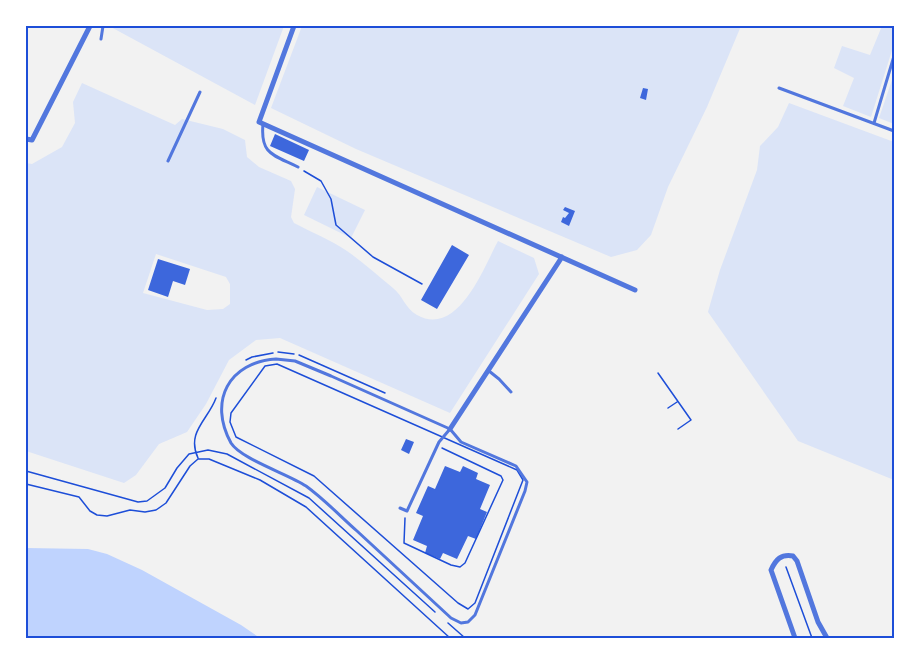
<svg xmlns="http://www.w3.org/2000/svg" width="920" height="664" viewBox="0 0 920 664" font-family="Montserrat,sans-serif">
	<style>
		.green { fill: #dbe4f7; fill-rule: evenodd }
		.water { fill: #bfd3fe }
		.building { fill: #3d67dc }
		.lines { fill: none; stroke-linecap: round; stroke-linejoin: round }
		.path { stroke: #1d4ed8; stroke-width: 1.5 }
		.service { stroke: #5277de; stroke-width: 3 }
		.minor { stroke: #5277de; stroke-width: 5 }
		.neatline { fill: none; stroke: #1d4ed8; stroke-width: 2 }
	</style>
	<rect width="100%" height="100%" fill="#f2f2f2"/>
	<path class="green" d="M109,26H284L255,105Z
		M302,26H741L707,107L668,187L651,235L637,250L611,257L356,149L271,108Z
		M882,26L894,27V44L871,117L843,106L854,78L834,68L842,46L870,55Z
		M894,74V124L879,118Z
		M82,83L175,125L182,119L223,129L245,140L247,157L259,167L291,181L295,189L291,217L294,223C311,232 331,240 347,251C363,262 378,276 393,288C403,296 405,308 417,315C458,338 484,267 498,241L534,258L539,274L450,413L280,338L256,340L229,360L206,404L187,432L159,444L136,475L124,483L26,451V163L32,164L62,147L75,123L73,102ZM156,254L226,277L230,284V304L223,309L207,310L143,293Z
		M789,103L894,142V480L798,441L708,312L720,270L757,170L760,146L778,127Z
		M317,187L365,210L351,238L304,215Z"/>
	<path class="water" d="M26,548L88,549L107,554L142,570L241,625L260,638H26Z"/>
	<path class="building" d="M643,88L648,89L646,100L640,98Z
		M275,134L309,150L304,161L270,146Z
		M565,207L575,211L569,226L561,222L563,217L565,218L569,213L563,210Z
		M452,245L469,255L437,309L421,300Z
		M158,259L190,269L185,285L173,281L168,297L148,290Z
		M406,439L414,442L409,454L401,450Z
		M445,466L460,472L463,466L478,473L476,479L490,485L480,509L487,512L476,539L468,536L457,559L443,553L440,559L425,553L427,546L413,540L423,516L416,513L428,486L435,489Z"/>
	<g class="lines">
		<path class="path" d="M304,171L321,181L331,199L336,225L373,257L422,284
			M278,352L294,354
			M299,355L385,393
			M246,360L252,357L273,353
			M277,364L517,470L523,480L475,603L468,609L458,603L314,476L236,437L230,422L231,413L265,366Z
			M658,373L691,420L678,429
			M668,408L677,402
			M198,458C186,432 208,420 216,398
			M26,471L138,502L147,501L165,488L177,468L189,454L208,450L227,454L309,498L435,612
			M26,484L79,497L90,511L97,515L107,516L130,510L145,512L156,510L166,503L190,466L198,459H209L260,480L306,507L450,638
			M405,518L404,543L451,565L460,567L465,563L503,480L501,476L442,448
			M786,567L812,638
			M448,623L465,638"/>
		<path class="service" d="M101,39L103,26
			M779,88L894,131
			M874,123L894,56
			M263,124C260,155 274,155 298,167
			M168,161L200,92
			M276,359L295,361L331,376L450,429L461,442L516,466L527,482L525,491L475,615L468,622L461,623L451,618C420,589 388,560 357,531C340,516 324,499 306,486C288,474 241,459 231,443C208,401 229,362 276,359Z
			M489,371L499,379L511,392
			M400,508L407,511L439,442L450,429"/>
		<path class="minor" d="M294,26L259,122L635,290
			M26,139L32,140L90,26
			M450,429L562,257
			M795,638L771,570C776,559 781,554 793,556L797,561L818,622L827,638"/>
	</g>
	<rect width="920" height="664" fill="none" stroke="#ffffff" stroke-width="54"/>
	<rect x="27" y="27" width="866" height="610" class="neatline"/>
</svg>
